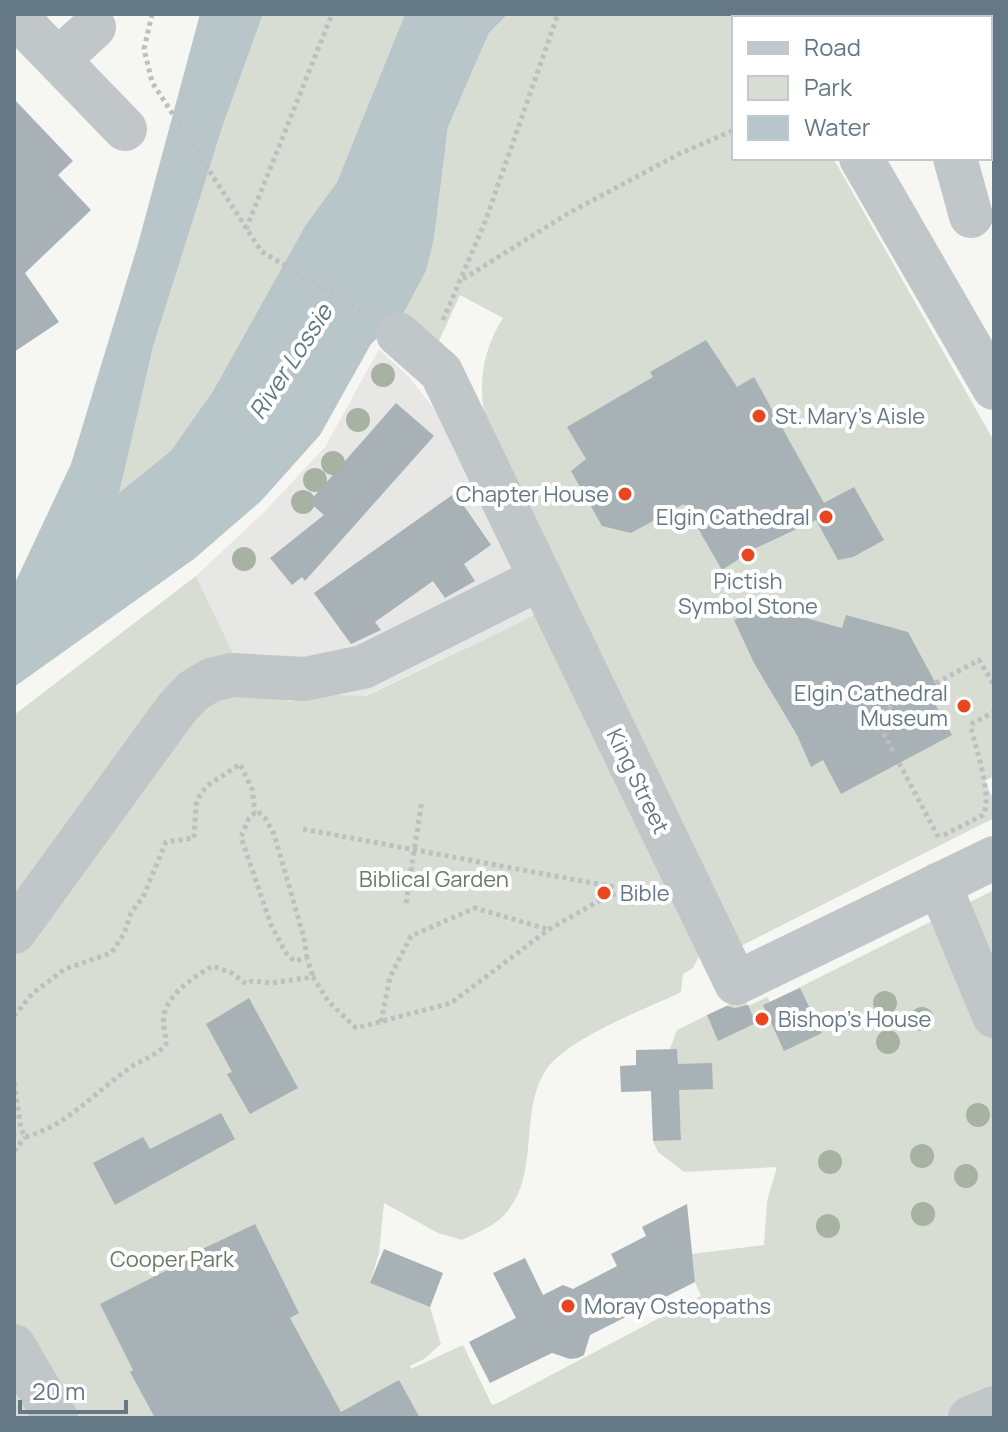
<svg xmlns="http://www.w3.org/2000/svg" width="1008" height="1432" viewBox="0 0 1008 1432" font-family="Manrope,sans-serif">
	<style>
		.built { fill: #e7e8e6 }
		.green { fill: #d7ddd3 }
		.water { fill: #b8c6c9 }
		.building { fill: #a8b1b6 }
		.lines { fill: none; stroke-linecap: round; stroke-linejoin: round }
		.path { stroke: #bdbfc1; stroke-width: 5; stroke-dasharray: 4 4; stroke-linecap: butt }
		.minor { stroke: #c1c6c9; stroke-width: 44 }
		.tree { fill: #a8b2a3 }
		.poi-dot { fill: #e9451f; stroke: #fff; stroke-width: 3 }
		.labels { text-anchor: middle; stroke-width: 8; stroke-linejoin: round; paint-order: stroke }
		.poi-label { font-size: 22px; fill: #647885; stroke: #fff; text-anchor: start }
		.street-label { font-size: 22px; fill: #647885; stroke: #fff }
		.park-label { font-size: 22px; fill: #697b63; stroke: #fff }
		.water-label { font-size: 24px; font-style: italic; fill: #5f7a81; stroke: #fff }
	</style>
	<rect width="100%" height="100%" fill="#f6f6f2"/>
	<path class="built" d="M379,349L409,377L443,420L541,612L274,739L196,576L265,511L325,447Z"/>
	<path class="green" d="M263,14H405L337,182L305,226L213,391L171,452L118,494L153,347L223,125Z
		M508,14H767L769,18H734V158H833L994,441V776L985,781L994,801V818L737,948L486,420C477,386 483,349 503,318L460,295L437,345L403,314L426,271L434,239L448,127L489,33Z
		M196,576L252,693L267,690L289,702L333,695L366,696L541,612L699,956L693,968L683,974L681,992C644,1010 564,1039 544,1073C518,1118 542,1181 500,1219C490,1228 474,1234 462,1240L438,1233L384,1203L379,1253L370,1283L430,1307L441,1344L424,1359L410,1366L411,1369L463,1345L492,1405L500,1402L701,1296L695,1282L692,1254L764,1245L767,1201L777,1167L684,1172L658,1152L653,1141L681,1139L677,1049H670L677,1030L744,997L748,1006L767,997L770,1002L994,890V1418H14V715Z"/>
	<path class="water" d="M200,14H263L223,125L153,347L119,493L171,451L213,391L305,226L337,182L405,14H508L489,33L448,127L434,239L426,271L403,314L371,344L320,435L261,501L194,559L14,687V585L71,464L138,244Z"/>
	<path class="building" d="M14,99L73,161L58,175L91,210L25,273L59,322L14,352Z
		M706,340L737,387L754,377L824,503L854,487L884,540L853,557L838,560L816,520L756,548L722,570L684,504L631,533L602,526L571,471L586,459L567,427L653,377L650,372Z
		M396,403L434,436L305,581L302,577L292,585L270,558L324,515L309,502Z
		M455,493L491,545L464,564L475,581L445,598L433,581L375,622L381,630L351,644L314,593Z
		M762,606L842,628L846,615L908,632L943,697L934,702L952,735L841,794L823,760L811,767L797,735L754,663L734,620Z
		M800,988L822,1033L784,1051L763,1005Z
		M249,998L298,1088L250,1114L227,1074L232,1072L206,1024Z
		M748,1005L756,1023L718,1041L707,1015L727,1006L735,1008Z
		M677,1049L678,1064L712,1063L713,1089L679,1090L681,1140L653,1141L651,1091L621,1092L620,1066L636,1065V1050Z
		M221,1113L235,1139L115,1205L93,1163L143,1137L150,1149Z
		M687,1204L695,1282L590,1335L584,1355L578,1358L570,1359L552,1353L490,1383L469,1342L516,1318L493,1273L525,1258L543,1295L563,1285L573,1289L617,1266L611,1254L646,1236L642,1227Z
		M255,1224L299,1313L290,1318L341,1412L399,1380L420,1418H155L130,1372L133,1370L100,1304L195,1256L194,1253Z
		M384,1249L443,1273L430,1307L370,1283Z"/>
	<g class="lines">
		<path class="path" d="M152,14L144,49L152,82L261,251L367,315
			M849,14L850,18
			M246,229L332,14
			M463,279L567,214L679,154L734,130
			M443,320L485,222L558,14
			M936,683L979,660L994,685
			M893,751L874,716L927,688
			M899,763L940,840
			M303,829L630,890
			M944,835L983,815C993,797 976,749 971,728L973,723L994,712
			M406,903L422,800
			M307,958L304,938L274,834L265,818L257,811L249,818L241,837L271,925L286,953L294,961L307,958L313,977
			M14,1016L33,993L65,969L111,953L124,934L131,913L143,897L166,842L194,838L196,805L200,795L207,786L240,764L252,789L255,812
			M381,1022L390,977L411,936L475,908L547,929
			M14,1083L21,1129L25,1137C66,1127 97,1090 131,1067C142,1060 154,1056 164,1047L166,1044C166,1033 161,1021 165,1011C172,991 195,976 213,966L232,973L246,984L252,981L271,983L313,977L328,1001L356,1028L451,1003L548,930L602,899L645,883
			M14,1151L25,1137"/>
		<path class="minor" d="M18,14L31,32L125,129
			M802,14L804,18
			M957,18V14
			M990,30H994
			M58,60L94,27
			M861,158L994,388
			M955,158L971,216
			M398,334L441,372L736,983L994,858
			M939,884L994,1016
			M14,932L177,708L193,691L211,680L232,675L305,679L363,667L541,578
			M14,1346L56,1418
			M970,1418L994,1408"/>
	</g>
	<g class="tree">
		<circle cx="383" cy="375" r="12"/>
		<circle cx="358" cy="420" r="12"/>
		<circle cx="333" cy="463" r="12"/>
		<circle cx="315" cy="480" r="12"/>
		<circle cx="303" cy="502" r="12"/>
		<circle cx="244" cy="559" r="12"/>
		<circle cx="885" cy="1003" r="12"/>
		<circle cx="922" cy="1019" r="12"/>
		<circle cx="888" cy="1042" r="12"/>
		<circle cx="978" cy="1115" r="12"/>
		<circle cx="922" cy="1156" r="12"/>
		<circle cx="830" cy="1162" r="12"/>
		<circle cx="966" cy="1176" r="12"/>
		<circle cx="923" cy="1214" r="12"/>
		<circle cx="828" cy="1226" r="12"/>
	</g>
	<g class="poi-dot">
		<circle cx="759" cy="416" r="8"/>
		<circle cx="625" cy="494" r="8"/>
		<circle cx="826" cy="517" r="8"/>
		<circle cx="748" cy="555" r="8"/>
		<circle cx="964" cy="706" r="8"/>
		<circle cx="604" cy="893" r="8"/>
		<circle cx="762" cy="1019" r="8"/>
		<circle cx="568" cy="1306" r="8"/>
	</g>
	<g class="labels">
		<g class="poi-label">
			<text x="775" y="424">St. Mary's Aisle</text>
			<text x="609" y="502" text-anchor="end">Chapter House</text>
			<text x="810" y="525" text-anchor="end">Elgin Cathedral</text>
			<text x="748" y="589" text-anchor="middle">Pictish<tspan x="748" dy="25">Symbol Stone</tspan></text>
			<text x="948" y="701" text-anchor="end">Elgin Cathedral<tspan x="948" dy="25">Museum</tspan></text>
			<text x="620" y="901">Bible</text>
			<text x="778" y="1027">Bishop's House</text>
			<text x="584" y="1314">Moray Osteopaths</text>
		</g>
		<g class="street-label">
			<text transform="translate(638 781) rotate(64)" y="8">King Street</text>
		</g>
		<g class="park-label">
			<text x="434" y="887">Biblical Garden</text>
			<text x="172" y="1267">Cooper Park</text>
		</g>
		<g class="water-label">
			<text transform="translate(291 362) rotate(-57)" y="8">River Lossie</text>
		</g>
	</g>
	<rect width="1008" height="1432" fill="none" stroke="#647885" stroke-width="32"/>
	<rect x="732" y="16" width="260" height="144" fill="#ffffff" stroke="#c1c9ce" stroke-width="2"/>
	<rect x="748" y="42" width="40" height="12" fill="#c1c6c9" stroke="#c1c9ce" stroke-width="2"/>
	<text x="804" y="56" font-size="24" fill="#647885">Road</text>
	<rect x="748" y="76" width="40" height="24" fill="#d7ddd3" stroke="#c1c9ce" stroke-width="2"/>
	<text x="804" y="96" font-size="24" fill="#647885">Park</text>
	<rect x="748" y="116" width="40" height="24" fill="#b8c6c9" stroke="#c1c9ce" stroke-width="2"/>
	<text x="804" y="136" font-size="24" fill="#647885">Water</text>
	<path d="M20 1400v12h106v-12" fill="none" stroke="#647885" stroke-width="4"/>
	<text x="32" y="1400" font-size="24" fill="#647885" stroke="#ffffff" stroke-width="6" paint-order="stroke">20 m</text>
</svg>
